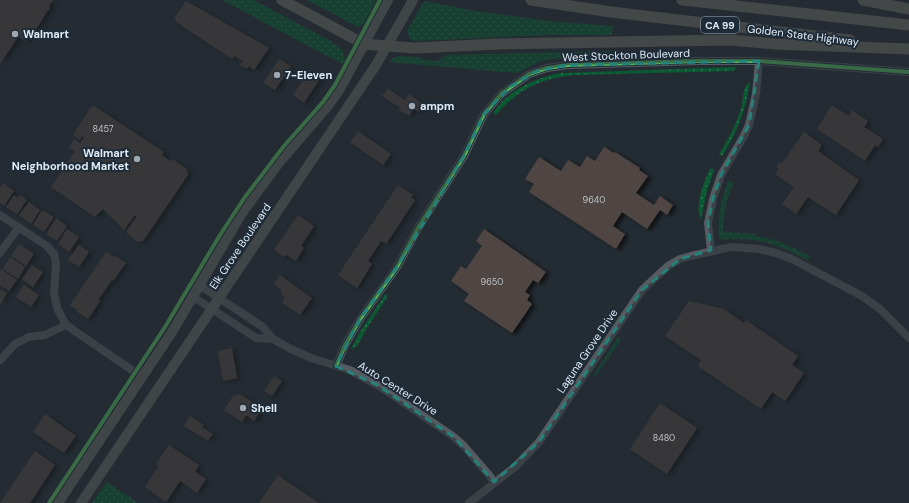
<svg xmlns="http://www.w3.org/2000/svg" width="909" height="503" viewBox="0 0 909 503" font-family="'DM Sans',sans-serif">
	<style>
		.grass { fill: url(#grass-dots) }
		.building { fill: #4f4542; filter: url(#shadow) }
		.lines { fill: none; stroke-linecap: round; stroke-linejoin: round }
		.minor { stroke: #555b60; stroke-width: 8 }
		.major { stroke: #626461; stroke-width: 10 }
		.highway { stroke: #6a6960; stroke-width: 11 }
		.cycleway-casing { stroke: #1e2c39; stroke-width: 6 }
		.cycleway { stroke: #56b35d; stroke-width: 4 }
		.marked { fill: none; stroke: #24827b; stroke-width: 3; stroke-dasharray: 8 5; stroke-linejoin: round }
		.poi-dot { fill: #9fa8b0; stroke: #1e2c39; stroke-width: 1.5 }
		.labels { text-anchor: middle; stroke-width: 4; stroke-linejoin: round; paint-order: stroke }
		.number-label { font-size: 9px; fill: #bcc2c7 }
		.shield { fill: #1e2c39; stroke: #a6b2bb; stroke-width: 1 }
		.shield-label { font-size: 10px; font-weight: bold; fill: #e1ebf3 }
		.poi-label { font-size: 11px; font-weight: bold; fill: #e1ebf3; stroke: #1e2c39; text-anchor: start }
		.street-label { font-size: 11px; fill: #e1ebf3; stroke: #1e2c39 }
	</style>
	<defs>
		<pattern id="grass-dots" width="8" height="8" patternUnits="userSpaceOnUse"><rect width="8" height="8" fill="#0b5932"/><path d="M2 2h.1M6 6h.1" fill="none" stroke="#2e7150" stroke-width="1.8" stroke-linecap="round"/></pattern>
		<filter id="shadow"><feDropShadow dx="4" dy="2" stdDeviation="2" flood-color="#0009"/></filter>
	</defs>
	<rect width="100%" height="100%" fill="#242c33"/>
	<path class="grass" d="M222,0H253L329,40L343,51L345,60L344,65Z
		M307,0H376L364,24L358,27Z
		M424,1L481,12L559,22L613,26L612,35H548L414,41L410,39L407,31Z
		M610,51V55L552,59L539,62L517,73L389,62L393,58L398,56L417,57L425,60L438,61L446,55Z
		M737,67L733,71L574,75C542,78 516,90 496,115L493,113C509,90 534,78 561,73Z
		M750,82C746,109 737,133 722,156L719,154C729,139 737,123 742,105C743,97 743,86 750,82Z
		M711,168L714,170L707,190L701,219C694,207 704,180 711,168Z
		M728,181L734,183C726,197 724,214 723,231L727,232L756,234V236L778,241L810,256L808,261C783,245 752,236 723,240L719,237C717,217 721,200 728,181Z
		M386,293L387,297L386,299L367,328L357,346L351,349L360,332Z
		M618,310L564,391L562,388L564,384L613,311Z
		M618,337L621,340L596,376H593Z
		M107,482L138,503H92Z"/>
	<path class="building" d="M0,0H53L49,6L50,10H48L35,31L32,32L26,41L18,37L0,64Z
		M186,1L269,48L254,70L249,66L247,69L240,65L243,61L234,56L232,59L176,22L175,17Z
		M279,59L291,66L275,90L263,83Z
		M310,70L321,77L304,103L293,95Z
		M388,89L405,100L409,94L424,105L419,112L415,110H413L409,116L398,110L400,108L382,96Z
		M832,105L849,116L852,110L868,121L864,127L883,139L878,147L875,145L865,161L817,129Z
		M94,106L164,152L162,155L170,161L172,159L187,169L188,175L143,241L137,242L126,232L137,216L135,215L124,230L103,209L95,217L51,187L75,151L69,148L74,139L80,143L84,138L82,136L80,140L73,135L91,107L92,108Z
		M358,131L391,154L383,165L350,142Z
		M804,132L822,145L818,151L859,180L836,215L808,197L796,214L782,204L794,187L775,174L778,170L777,166L778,164L783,162Z
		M604,147L614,153L615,152L640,168L639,170L648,176L636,193L654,205L660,196L673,205L667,215L660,210L647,229L622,212L613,226L625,234L616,249L529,192L534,184L525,179L539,157L561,171L568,160L580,167L587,156L595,161Z
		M3,183L14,191L4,206L0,203V188Z
		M398,185L413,195L411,197L415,200L386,244L381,241L368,261L372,264L357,288L338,275Z
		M14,195L18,198L20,195L27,200L17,214L6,207Z
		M29,202L40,210L31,224L19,215Z
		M42,210L54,217L44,232L33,225Z
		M298,215L314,226L301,246L304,248L296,261L286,255L284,257L274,250Z
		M56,218L67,226L57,241L46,234Z
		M67,229L79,237L69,252L58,244Z
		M484,229L546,272L538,283L533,280L525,292L530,295L527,300L532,304L512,333L464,301L469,294L451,281L461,266L466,269L482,246L476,241Z
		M19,244L34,254L26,266L11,256Z
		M79,245L89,252L79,267L68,260Z
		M106,252L114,257L115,256L126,263L113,281L112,280L98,300L100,301L88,319L76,311L77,310L70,305Z
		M10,257L25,267L18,279L3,269Z
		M32,265L43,272L33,287L22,279Z
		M1,269L17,280L9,291L0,285V272Z
		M280,275L312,298L300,315L282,303L285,297L281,294V290L274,284Z
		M24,285L39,295L31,307L16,297Z
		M0,289L7,293L0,305Z
		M689,301L724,309L744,323L746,320L798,356L792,365L804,373L785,401L772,392L761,409L698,366L701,360L665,336Z
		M232,348L237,378L223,381L218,351Z
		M274,376L282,381L272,396L264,391Z
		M240,394L262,409L254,421L246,415L242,422L224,410L233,396Z
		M660,403L697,428L667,474L630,449Z
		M45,414L76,436L64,453L33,432Z
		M190,416L204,425L202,427L213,434L208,441L184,426Z
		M169,445L199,465L195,472L206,479L197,493L180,481L166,502L145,487L159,466L156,464Z
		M35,451L55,465L30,503H0Z
		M278,475L292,485L319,503H259Z"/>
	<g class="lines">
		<path class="minor" d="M0,215L47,246L54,254L56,264L54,292L57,308L66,325L142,377
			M711,250L708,223L713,199L721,175L744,136L749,125L756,94L759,61
			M0,253L19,227
			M199,285L263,327L273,339L289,348L311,358L350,370L377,385L394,396L454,437L464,446L489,475L494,482
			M192,296L256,338L273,339
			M0,360L15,344L29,337L45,335L66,325
			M336,366L345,345L360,319L397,267L419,226L464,156L484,114L501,94L529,74L547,68L568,65L697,61H759L909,72
			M469,503L516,466L539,442L642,290L668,266L680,259L691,256L731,247L759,249L776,253L792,259L862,296L880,309L909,338"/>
		<path class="major" d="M58,503L172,332L242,213L278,164L327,107L340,89L388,0
			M81,503L376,65L413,0"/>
		<path class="highway" d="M282,0L364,44L387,46L415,48L499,44L730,40L775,44L909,49
			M531,0L611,12L850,40
			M682,0L909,25
			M863,0L909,9"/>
		<defs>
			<path id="cycleway" d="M336,366L345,345L360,319L397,267L419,226L464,156L484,114L501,94L529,74L547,68L568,65L697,61H759L909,72
				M49,503L165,327L220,235L245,197L284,146L323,102L335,85L380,0"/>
		</defs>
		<use href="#cycleway" class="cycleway-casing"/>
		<use href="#cycleway" class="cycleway"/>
	</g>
	<path d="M0 0H909V503H0ZM759,61L749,125L721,175L713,199L708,223L711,250L680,259L642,290L539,442L494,482L454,437L377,385L336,366L360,319L397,267L464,156L484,114L511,86L537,71L568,65Z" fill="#242c33" fill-opacity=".55" fill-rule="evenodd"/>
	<path class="marked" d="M759,61L749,125L721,175L713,199L708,223L711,250L680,259L642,290L539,442L494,482L454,437L377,385L336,366L360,319L397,267L464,156L484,114L511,86L537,71L568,65Z"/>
	<g class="poi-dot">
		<circle cx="15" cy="34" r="4"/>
		<circle cx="277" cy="75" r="4"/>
		<circle cx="412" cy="106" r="4"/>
		<circle cx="137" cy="159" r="4"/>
		<circle cx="243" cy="408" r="4"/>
	</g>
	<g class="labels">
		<g class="number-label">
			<text x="103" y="132">8457</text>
			<text x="594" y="203">9640</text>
			<text x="492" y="285">9650</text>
			<text x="664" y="441">8480</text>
		</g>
		<rect class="shield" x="701" y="17" width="38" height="16" rx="3"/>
		<g class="shield-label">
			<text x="720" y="29">CA 99</text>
		</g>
		<g class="poi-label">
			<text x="23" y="38">Walmart</text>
			<text x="285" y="79">7-Eleven</text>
			<text x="420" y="110">ampm</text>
			<text x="129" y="157" text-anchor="end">Walmart<tspan x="129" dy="13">Neighborhood Market</tspan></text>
			<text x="251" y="412">Shell</text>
		</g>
		<g class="street-label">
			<text transform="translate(803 35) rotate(7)" y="4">Golden State Highway</text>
			<text transform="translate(626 55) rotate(-2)" y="4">West Stockton Boulevard</text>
			<text transform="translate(240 246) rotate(-56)" y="4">Elk Grove Boulevard</text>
			<text transform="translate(587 351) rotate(-56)" y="4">Laguna Grove Drive</text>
			<text transform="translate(398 388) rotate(32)" y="4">Auto Center Drive</text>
		</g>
	</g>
</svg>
